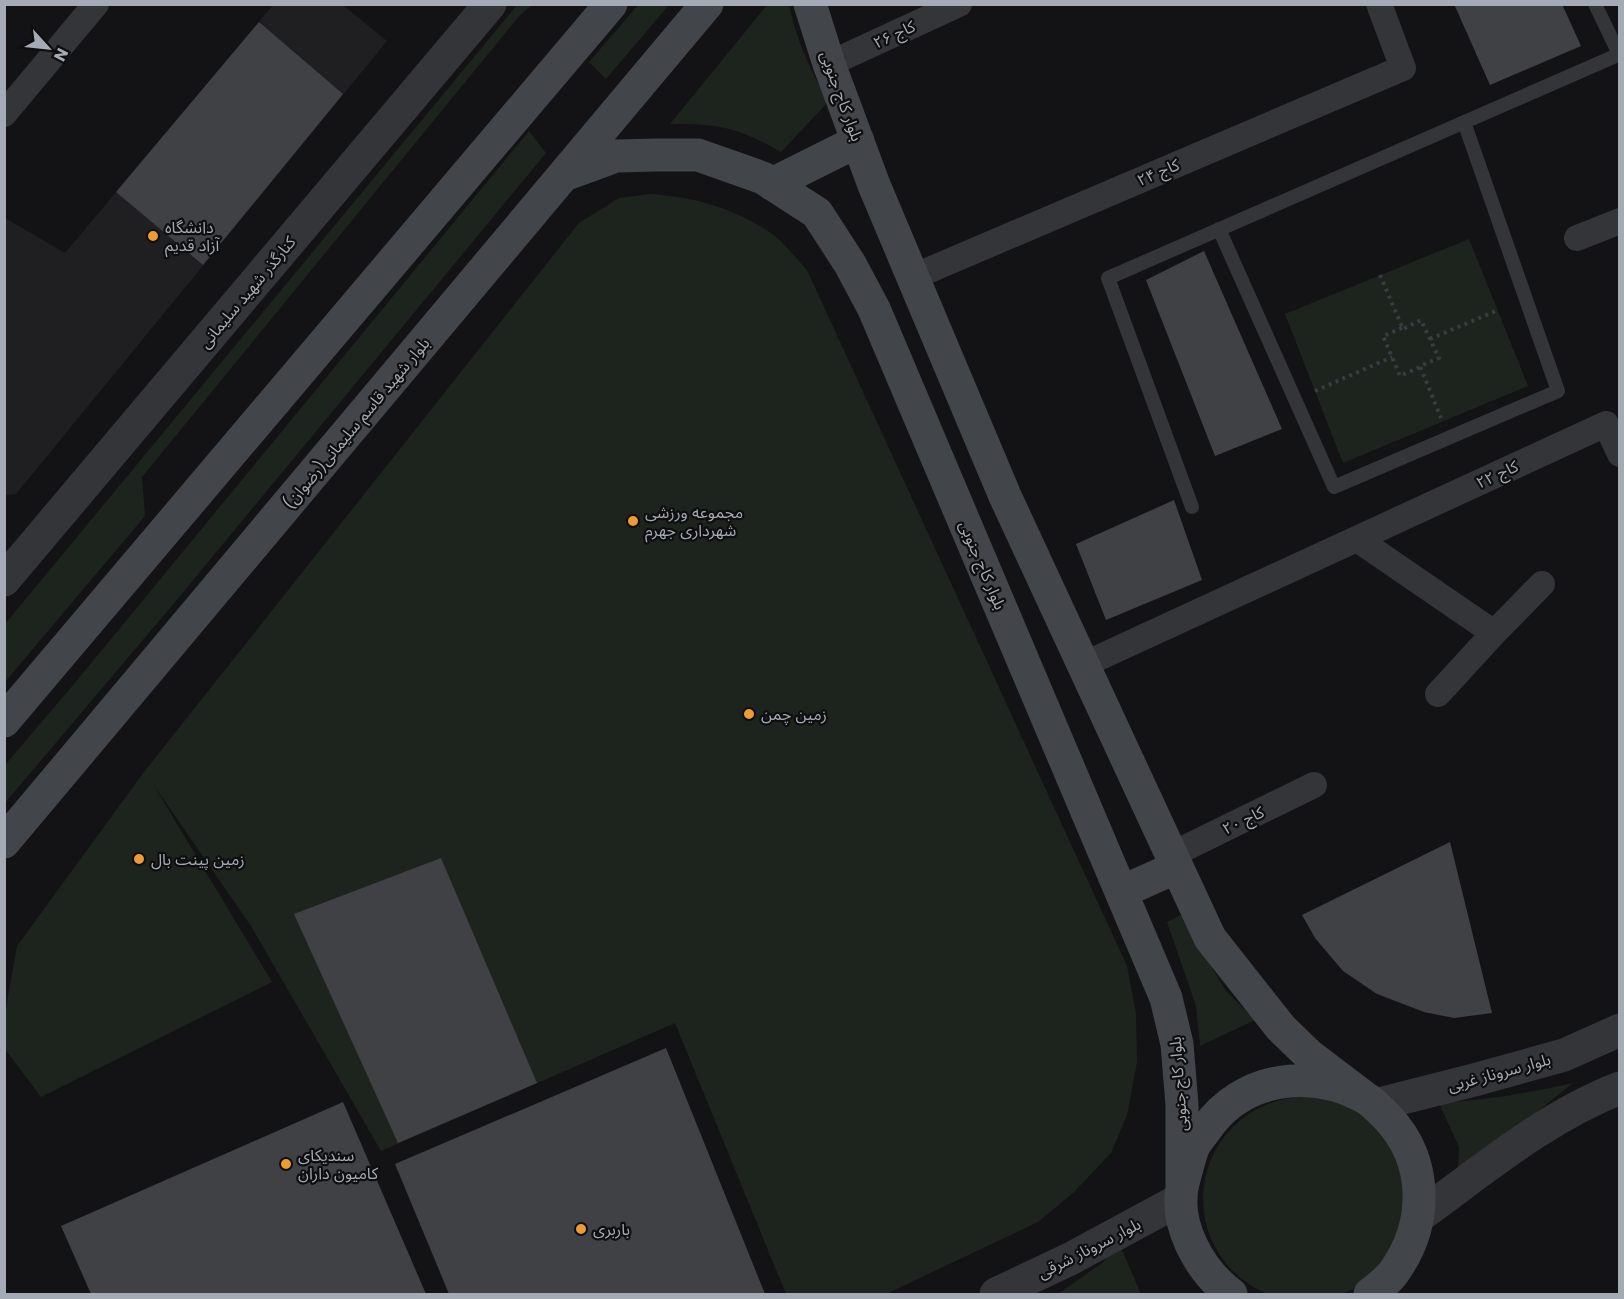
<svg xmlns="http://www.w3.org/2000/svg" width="1624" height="1299" viewBox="0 0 1624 1299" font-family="Poppins,'Noto Sans Arabic',sans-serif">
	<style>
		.built { fill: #1f1f21 }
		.green { fill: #1d241d }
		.building { fill: #3f4145 }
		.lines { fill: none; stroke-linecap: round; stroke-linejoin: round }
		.path { stroke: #3a3c40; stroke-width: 4; stroke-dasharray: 3 4.5; stroke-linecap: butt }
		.service { stroke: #343539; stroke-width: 14 }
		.minor { stroke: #343539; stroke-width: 26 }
		.tertiary { stroke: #343539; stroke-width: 33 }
		.secondary { stroke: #424549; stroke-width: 33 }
		.poi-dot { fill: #ed9b32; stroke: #0e0e0f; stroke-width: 2 }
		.labels { text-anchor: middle; stroke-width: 4.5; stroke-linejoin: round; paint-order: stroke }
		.street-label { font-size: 16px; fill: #a5abb5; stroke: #0e0e0f }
		.poi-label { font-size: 16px; fill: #a5abb5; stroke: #0e0e0f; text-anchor: start }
	</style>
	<rect width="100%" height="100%" fill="#131315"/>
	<path class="built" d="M273,5H343L387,41L16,494L5,495V218L65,253Z"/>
	<path class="green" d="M639,4L669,5L606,79L589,62Z
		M517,5H532L520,15L142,477L145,516L5,682V624Z
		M767,5H789C796,39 811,71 828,102L781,152C739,128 719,123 670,124Z
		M529,131L546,153L175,602L5,803V765L74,684Z
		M650,194C693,197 731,207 768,231C782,240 795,257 807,270L1127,966L1136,1013L1137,1062L1127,1115L1111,1153L1074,1192L1038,1222L886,1294H786L675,1023L381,1151L251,926L153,784L272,982L41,1097L5,1049V1013L17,946L144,772L579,223L619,198Z
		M1469,239L1528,386L1343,463L1285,314Z
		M1181,915L1226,991L1255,1020L1200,1046L1196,1006L1167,922Z
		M1573,1083L1497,1144L1458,1172L1459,1147L1439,1103C1485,1100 1529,1093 1573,1083Z
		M1203 1199a102 102 0 1 1 204 0a102 102 0 1 1-204 0Z
		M1120,1245L1141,1294H1058L1102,1263Z"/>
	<path class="building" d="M1454,4H1562L1581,46L1490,85Z
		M259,22L343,94L203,265L116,192Z
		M1204,251L1282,429L1215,456L1146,280Z
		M1174,500L1202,580L1106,620L1076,544Z
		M1450,842L1492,1013L1454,1018L1424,1012L1377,994L1343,971L1315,938L1302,915Z
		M441,858L537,1083L398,1143L294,914Z
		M666,1048L765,1294H449L395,1164Z
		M343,1102L426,1294H91L61,1226Z"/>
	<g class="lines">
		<path class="path" d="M1380,275L1403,329L1421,320L1439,358L1420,366L1441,418
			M1402,328L1383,336L1400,376L1420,367
			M1430,339L1498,310
			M1315,391L1392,357"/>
		<path class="service" d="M1595,4L1619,54
			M1219,229L1334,487L1558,391L1464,122
			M1192,507L1108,278L1620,54"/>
		<path class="minor" d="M829,64L959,4
			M4,114L96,4
			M1577,238L1620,221
			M913,277L1403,68L1379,4
			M1357,539L1494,633L1542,584
			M1083,665L1606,424L1620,454
			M1438,694L1494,633
			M1171,855L1314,785"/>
		<path class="tertiary" d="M4,580L490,4
			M1375,1105L1474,1080L1564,1055L1620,1030
			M1418,1217C1482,1171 1545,1117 1620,1088
			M996,1294L1070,1259L1181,1199"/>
		<path class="secondary" d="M810,4L829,64L874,185L1005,496L1210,938L1281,1028L1310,1056L1364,1097
			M564,175L616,156L657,155H698L763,178L817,213L850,264L874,309L1166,998L1177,1044L1182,1105V1186
			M772,184L858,141
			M4,721L611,4
			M4,842L707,4
			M1121,892L1177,867
			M1231,1294C1200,1271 1173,1224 1183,1183C1186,1172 1189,1159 1193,1148C1196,1141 1202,1135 1206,1129C1242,1077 1310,1068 1364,1097C1373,1102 1380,1110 1388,1118C1428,1161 1428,1222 1396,1269C1390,1279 1379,1287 1370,1294"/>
	</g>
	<g class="poi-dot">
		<circle cx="153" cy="236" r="6"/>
		<circle cx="633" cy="521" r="6"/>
		<circle cx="749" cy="714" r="6"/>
		<circle cx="139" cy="859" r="6"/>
		<circle cx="286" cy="1164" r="6"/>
		<circle cx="581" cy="1229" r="6"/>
	</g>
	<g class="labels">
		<g class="street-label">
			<text transform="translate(894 34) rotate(-25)" y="6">کاج ۲۶</text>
			<text transform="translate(842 96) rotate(70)" y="6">بلوار کاج جنوبی</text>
			<text transform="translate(1158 172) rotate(-23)" y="6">کاج ۲۴</text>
			<text transform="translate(247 292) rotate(-50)" y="6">کنارگذر شهید سلیمانی</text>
			<text transform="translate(356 423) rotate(-50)" y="6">بلوار شهید قاسم سلیمانی(رضوان)</text>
			<text transform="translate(1497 474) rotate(-25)" y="6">کاج ۲۲</text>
			<text transform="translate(983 565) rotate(67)" y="6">بلوار کاج جنوبی</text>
			<text transform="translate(1243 820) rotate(-26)" y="6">کاج ۲۰</text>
			<text transform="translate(1499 1072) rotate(-15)" y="6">بلوار سروناز غربی</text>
			<text transform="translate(1178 1084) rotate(-94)" y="6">بلوار کاج جنوبی</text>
			<text transform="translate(1089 1248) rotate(-27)" y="6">بلوار سروناز شرقی</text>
		</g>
		<g class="poi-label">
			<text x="165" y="233">دانشگاه<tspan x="165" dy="18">آزاد قدیم</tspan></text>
			<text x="645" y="518">مجموعه ورزشی<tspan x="645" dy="18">شهرداری جهرم</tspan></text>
			<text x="761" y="720">زمین چمن</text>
			<text x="151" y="865">زمین پینت بال</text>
			<text x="298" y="1161">سندیکای<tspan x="298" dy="18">کامیون داران</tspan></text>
			<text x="593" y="1235">باربری</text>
		</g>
	</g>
	<rect width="1624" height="1299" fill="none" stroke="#a5abb5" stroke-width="12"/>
	<g transform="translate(48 48) rotate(117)" stroke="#0e0e0f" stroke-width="4.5" paint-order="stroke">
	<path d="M0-4.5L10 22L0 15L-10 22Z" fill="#a5abb5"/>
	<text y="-9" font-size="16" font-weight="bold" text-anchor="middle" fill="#a5abb5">N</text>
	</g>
</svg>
